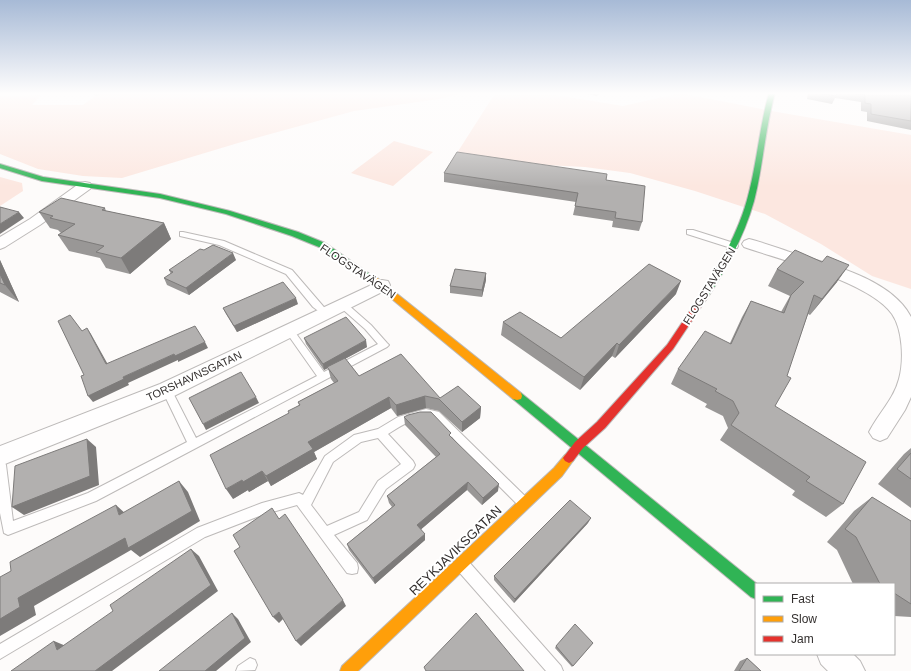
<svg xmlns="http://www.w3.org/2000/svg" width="911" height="671" viewBox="0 0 911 671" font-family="Arial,sans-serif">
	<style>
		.green { fill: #fce7e0 }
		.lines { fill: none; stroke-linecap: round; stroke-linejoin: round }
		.lane-casing { stroke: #bdbab9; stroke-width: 2 }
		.street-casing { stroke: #bdbab9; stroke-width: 2 }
		.fast-casing { stroke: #bdbab9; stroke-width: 2 }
		.slow-casing { stroke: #bdbab9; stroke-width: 2 }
		.jam-casing { stroke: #bdbab9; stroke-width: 2 }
		.lane { fill: #fffefe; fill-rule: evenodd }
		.street { fill: #fffefe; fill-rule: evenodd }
		.fast { fill: #30b455; fill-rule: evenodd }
		.slow { fill: #ff9f0a; fill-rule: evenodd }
		.jam { fill: #e5322d; fill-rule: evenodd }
		.wall { fill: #999796 }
		.shaded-wall { fill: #7d7b7a }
		.building { fill: #b2b0af; stroke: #7d7b7a }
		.labels { text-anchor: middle; stroke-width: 4; stroke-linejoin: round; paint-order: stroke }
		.street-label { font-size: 11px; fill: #332f2e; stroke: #fff }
		.near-street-label { font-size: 13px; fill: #332f2e; stroke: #fff }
	</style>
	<rect width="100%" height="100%" fill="#fdfbfa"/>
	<path class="green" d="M147,93H465L439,99L354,111L238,143L122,178L83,176L38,169L0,154V96L41,95L32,105H83L98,94H145Z
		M680,93L777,112L911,135V289L872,276L821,244L765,214L695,191L630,173L585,167L502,163L457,153L494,95H556L623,106Z
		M394,141L433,152L393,186L351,173Z
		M0,177L22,183L23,191L0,206Z"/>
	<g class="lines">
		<defs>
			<path id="lane" d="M94,93H100L96,95Z
				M687,230H693L737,244L738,246L737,248H731L687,234Z
				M180,232H183L224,241L292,270L329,313L325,316L313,307L286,274L219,245L180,236Z
				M343,302L346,303L371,325L387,343L389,345L387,347L96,501L8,535L4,533L0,513V460L4,461L6,465L13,521L88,493L187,442L162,390L164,387L167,386L170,387L196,438L317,376L286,332L285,330L286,328H292L324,372L378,344L365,329L340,307L339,305L340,303Z
				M426,409L439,412L527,498L529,502L527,506L523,508L519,506L432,419C417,415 400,426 388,434L413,461L415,465L413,469L386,489L367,520L334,535L357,563L358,568L357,573L352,574L347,573L297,505L262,515L205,537L0,659V644L197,528L262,503L299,493L303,495L325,456L354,435L378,429L398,417ZM378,438L401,464L378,481L359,512L327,526L311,505L333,462L361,442Z
				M464,561L469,562L561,666L563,671H546L459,572L458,567L459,562Z
				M250,658L255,660L257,665L255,670L236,671L238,666Z"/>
			<path id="street" d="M85,182L90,183L92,186L90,189L40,225L5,247L0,249V237L30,219L80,183Z
				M749,239C765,243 780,249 796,254C833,265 892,280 911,317V397L905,410L887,438L880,441L873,438L869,432C878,414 894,399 899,379C904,361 903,330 892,314C870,282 781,260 744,247L742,244L744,241Z
				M382,280L388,281L390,285L388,289L174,396L0,466V446L160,384Z
				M817,654H853L860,661L865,671H828L821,664Z"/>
			<path id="fast" d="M769,93H775C765,129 763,166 754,201C744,237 726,269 706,300H700L699,298C718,267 737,236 747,200C757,165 759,128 769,93Z
				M0,164L43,177L160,194L230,211L298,232L325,243L377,279L373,282L370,281L319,247L292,236L226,214L160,198L42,181L0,168Z
				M517,392L521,393L757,584L756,599L751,597L513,399L512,396L513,393Z"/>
			<path id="slow" d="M373,276L376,277L521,393L522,396L521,399L517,400L513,399L370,281L369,279L370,277Z
				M569,453L573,455L575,458L562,476L358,671H340L342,666L554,468L565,455Z"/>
			<path id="jam" d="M703,295L707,298L673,349L605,428L583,448L573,461L569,463L565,461L563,458L575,442L597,422L667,345L700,296Z"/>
		</defs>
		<use href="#lane" class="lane-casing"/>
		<use href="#street" class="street-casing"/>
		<use href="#fast" class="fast-casing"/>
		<use href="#slow" class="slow-casing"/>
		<use href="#jam" class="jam-casing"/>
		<use href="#lane" class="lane"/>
		<use href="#street" class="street"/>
		<use href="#fast" class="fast"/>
		<use href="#slow" class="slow"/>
		<use href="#jam" class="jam"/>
	</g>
	<path class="wall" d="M581,93H600L597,96Z
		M808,93H911V130L867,121V112L861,111V102L835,98L832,104L807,99Z
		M444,173L606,180L642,222L639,231L612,227L613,221L573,215L576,202L444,182Z
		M105,208L106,211L164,223L171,239L130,274L106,268L100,258L69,251L58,235L61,233L58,230L50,228L39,212Z
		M204,250L236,260L189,295L167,285L164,278L171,274L169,270Z
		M0,260L19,302L0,292Z
		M777,269L837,282L810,315L808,314L775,406L843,504L826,517L792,495L795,491L720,440L728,428L723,416L705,407L707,404L671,384L678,369L730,343L742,317L751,301L781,312L790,296L768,286Z
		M486,273V280L482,297L450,293V286Z
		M676,294L615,358L612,356L580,390L501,335L503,322L561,338Z
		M298,304L237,332L226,314L223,308Z
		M304,338L367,347L345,359L359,376L440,398L481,407L480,418L462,432L439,411L426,408L397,416L391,408L314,452L317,459L271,486L268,481L249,492L248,490L233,499L289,413L299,405L298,402L334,383L331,379L328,368L324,370L306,344Z
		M404,417L452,437L498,491L482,505L467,490L421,529L425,540L375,584L349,550L347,544L392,507L389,503L387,496L436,457L405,425Z
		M911,448V508L878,484L904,454Z
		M872,497L911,521V520V617L894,616V584H853L837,550L827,542L854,511Z
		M588,523L514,603L494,580V576Z
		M593,643L572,667L555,648L556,646Z
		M747,658L761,671H734L740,661Z"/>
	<path class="shaded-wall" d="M19,212L24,218L0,234V224Z
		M164,223L171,239L130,274L121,258Z
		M233,253L236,260L189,295L186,288Z
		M0,260L19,302L5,285L0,274Z
		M849,265L837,282L810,315L822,299Z
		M486,273V280L482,297V290Z
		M681,281L676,294L615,358L619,345Z
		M296,298L298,304L237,332L234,326Z
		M87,328L91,334L111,370L106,364Z
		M366,340L367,347L324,370L323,364Z
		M205,342L208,348L178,362V360L128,383L129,385L93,402L88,396L123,377L174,354Z
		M617,343L612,356L580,390L584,377Z
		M425,396L426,408L397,416L396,405Z
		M256,397L259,403L206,430L203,424Z
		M389,397L391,408L314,452L317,459L271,486L266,476L308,442Z
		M481,407L480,418L462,432V422Z
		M87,439L96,447L99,485L24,515L12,507Z
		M262,471L268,481L249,492L248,490L233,499L226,489L242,480Z
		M179,481L188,492L200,521L140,557L131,550L34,606L36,615L0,636V619L18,598Z
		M468,482L467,490L418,532L417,525Z
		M499,484L498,491L482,505L483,498Z
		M116,505L127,515H119Z
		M591,518L588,523L514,603L515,599Z
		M425,534V540L375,584L373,578Z
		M191,549L199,556L218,591L112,671H95Z
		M343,600L346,606L301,646L296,641Z
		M279,612L284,618L279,623L273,617Z
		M232,613L238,619L251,642L216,671H205Z
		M54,641L66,646L57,650Z"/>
	<path class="building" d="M818,93H837L836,96Z
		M853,93H911V121L871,114V104L865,103V95Z
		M457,152L607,174L606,180L645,186L642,222L615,218L616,212L575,206L578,193L444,173Z
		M61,198L105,208L102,210L164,223L121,258L96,252L104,246L58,235L75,224L50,218L53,216L39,212Z
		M0,207L19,212L0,224Z
		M213,245L233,253L186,288L164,278L173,272L169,270L200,249L204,250Z
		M795,250L822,262L827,256L849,265L822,299L814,295L787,376L791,378L775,406L866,462L843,504L806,481L810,477L731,425L739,413L733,401L715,391L717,389L678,369L705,331L731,344L751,301L784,313L791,295L804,282L777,269Z
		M649,264L681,281L619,345L617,343L584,377L503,322L520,312L561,338Z
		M455,269L486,273L482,290L450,286Z
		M0,274L5,285L0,283Z
		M283,282L296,298L234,326L223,308Z
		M70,315L82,331L87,328L106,364L195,326L205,342L175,356L174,354L123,377L124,379L88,396L81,376L84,375L58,321Z
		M346,317L366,340L323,364L304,338Z
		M401,354L440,398L458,386L481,407L462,422L439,399L425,396L396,405L389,397L308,442L313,449L266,476L262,471L243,482L242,480L226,489L210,455L289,413L288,411L300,405L298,402L338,381L327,367L345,358L359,376Z
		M241,372L256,397L203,424L189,398Z
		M420,412H431L451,433L449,435L499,484L483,498L468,482L417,525L425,534L373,578L347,544L395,505L387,496L440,454L404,417L408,415Z
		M87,439L90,476L12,507L15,466Z
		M911,453V479L897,469Z
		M179,481L192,511L128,548L125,538L18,598L20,607L0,619V577L11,571L10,562L116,505L119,515Z
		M872,497L911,521V604L894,593V584H881L879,582L856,537L845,529Z
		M570,500L591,518L515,599L494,576Z
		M272,508L279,519L285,514L343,600L296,641L279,612L273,617L234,551L240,547L233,535Z
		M191,549L211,585L95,671H11L54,641L57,650L113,611L110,605Z
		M232,613L245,638L205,671H159Z
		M476,613L524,671H426L424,667Z
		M575,624L593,643L573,666L556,646Z
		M747,658L761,671H739Z"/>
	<linearGradient id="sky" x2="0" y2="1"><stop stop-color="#a7bad6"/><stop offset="0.5" stop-color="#fefdfd"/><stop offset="1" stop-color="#fefdfd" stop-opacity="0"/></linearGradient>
	<rect width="911" height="187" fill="url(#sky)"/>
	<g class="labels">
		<g class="street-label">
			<text transform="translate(358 271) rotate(34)" y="4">FLOGSTAVÄGEN</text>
			<text transform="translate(709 286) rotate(-58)" y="4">FLOGSTAVÄGEN</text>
			<text transform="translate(194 376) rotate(-25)" y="4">TORSHAVNSGATAN</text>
		</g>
		<g class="near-street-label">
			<text transform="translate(455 550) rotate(-44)" y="5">REYKJAVIKSGATAN</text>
		</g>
	</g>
	<rect x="755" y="583" width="140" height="72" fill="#ffffff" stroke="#adacab"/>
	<rect x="763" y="596" width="20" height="6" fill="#30b455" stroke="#adacab"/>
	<text x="791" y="603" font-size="12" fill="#332f2e">Fast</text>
	<rect x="763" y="616" width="20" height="6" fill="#ff9f0a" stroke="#adacab"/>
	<text x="791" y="623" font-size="12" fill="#332f2e">Slow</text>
	<rect x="763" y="636" width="20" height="6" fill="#e5322d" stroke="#adacab"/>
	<text x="791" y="643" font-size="12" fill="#332f2e">Jam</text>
</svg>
